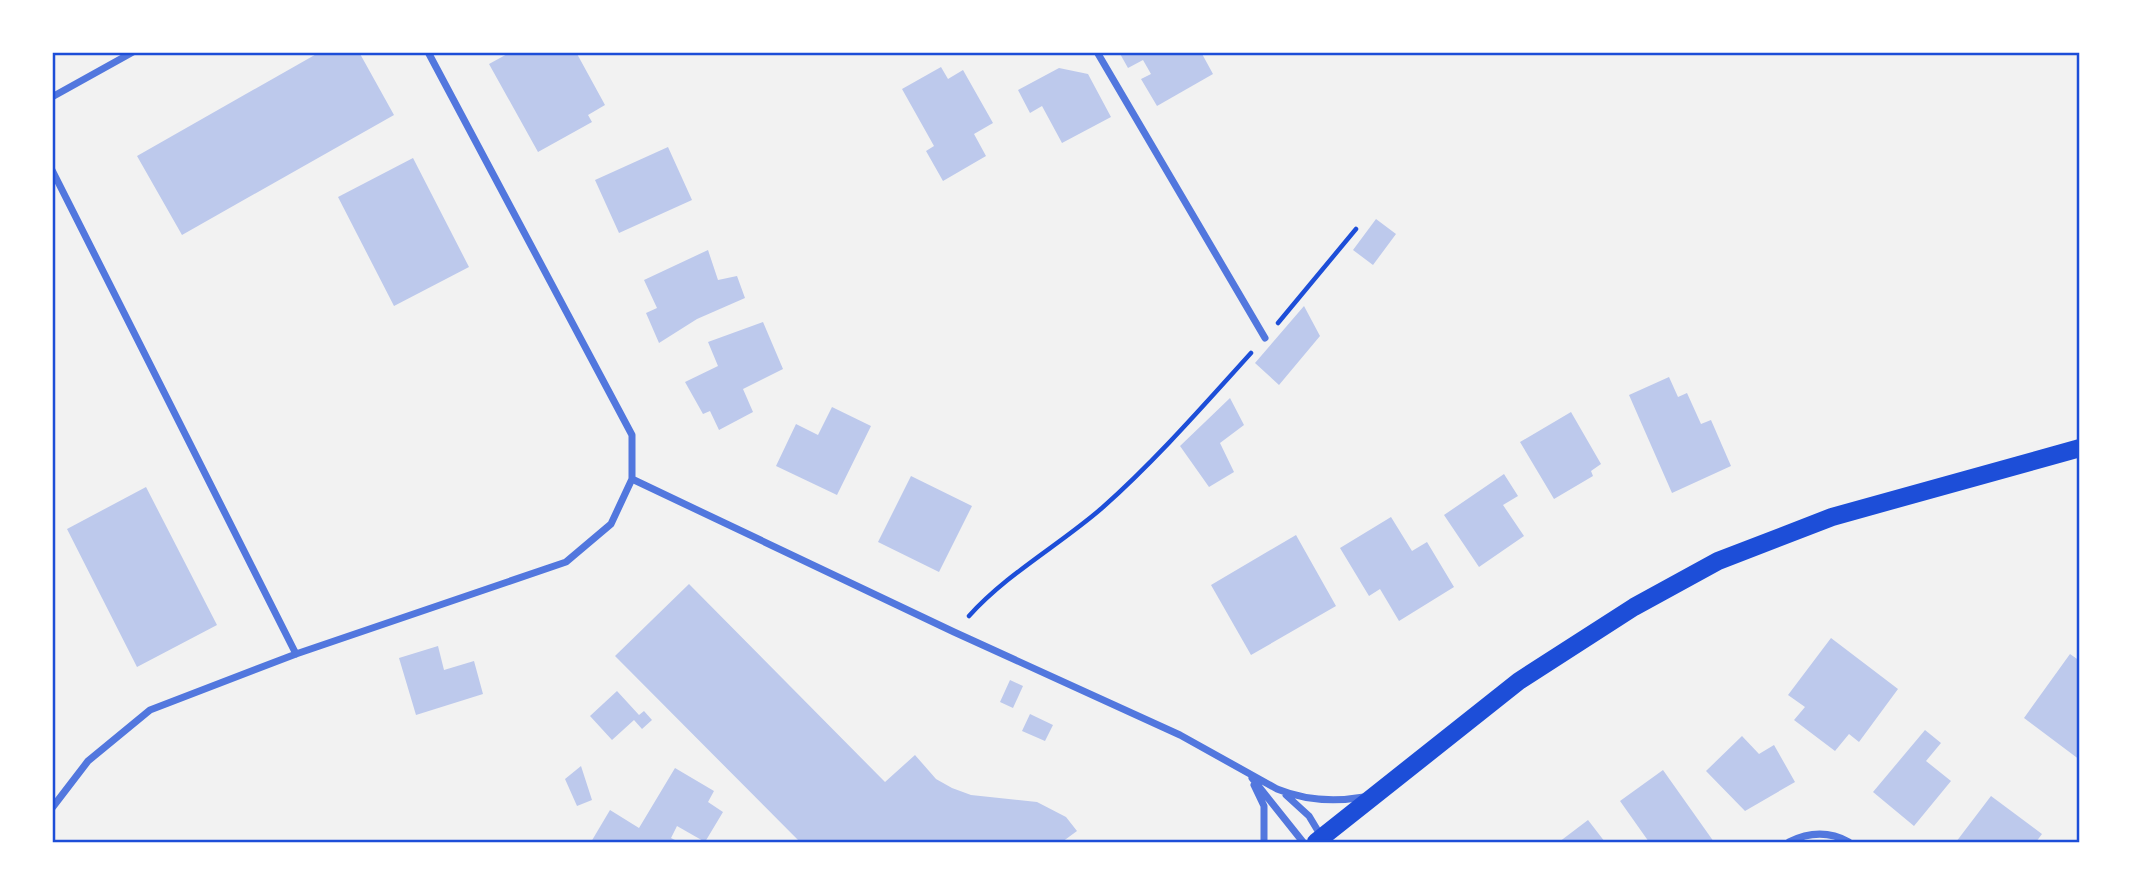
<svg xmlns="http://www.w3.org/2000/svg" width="2132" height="895" viewBox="0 0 2132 895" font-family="'Source Serif 4',serif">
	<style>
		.building { fill: #bdc9ec }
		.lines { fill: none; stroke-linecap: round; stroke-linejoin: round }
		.path { stroke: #1d4ed8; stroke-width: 4.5 }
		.minor { stroke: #5277de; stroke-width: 7 }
		.primary { stroke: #1d4ed8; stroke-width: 18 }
		.neatline { fill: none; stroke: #1d4ed8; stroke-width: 2.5 }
	</style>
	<rect width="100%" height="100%" fill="#f2f2f2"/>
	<path class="building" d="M320,52H359L394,115L182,235L137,156Z
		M511,52H576L605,105L588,115L592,122L538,152L489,64Z
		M1119,52H1201L1213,74L1157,106L1141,79L1151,74L1143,60L1128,68Z
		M941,67L948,79L963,70L993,123L974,134L986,156L943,181L926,151L934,146L902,89Z
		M1059,68L1088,74L1111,117L1062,143L1042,106L1030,113L1018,90Z
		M668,147L692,200L619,233L595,180Z
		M413,158L469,267L394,306L338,197Z
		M1376,219L1396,234L1373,265L1353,250Z
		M708,250L718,280L737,276L745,298L697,319L659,343L646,313L657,308L644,280Z
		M1304,306L1320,336L1279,385L1255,363Z
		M763,322L783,369L743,389L753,412L719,430L710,411L703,414L685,382L718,366L708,342Z
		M1669,377L1678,397L1687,393L1701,424L1711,420L1731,466L1672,493L1629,395Z
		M1230,398L1244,425L1220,443L1234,472L1209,487L1180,446Z
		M832,407L871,426L837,495L776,466L796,424L818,435Z
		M1571,412L1601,464L1591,471L1593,476L1554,499L1520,442Z
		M1504,474L1518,496L1503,505L1524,536L1479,567L1444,515Z
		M911,476L972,506L939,572L878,542Z
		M146,487L217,625L137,667L67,529Z
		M1391,517L1412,551L1427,542L1454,587L1399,621L1380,589L1369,596L1340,548Z
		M1296,535L1336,606L1251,655L1211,585Z
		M689,584L885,782L915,755L936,779L952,788L971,795L1037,802L1066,817L1077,831L1062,842H800L615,656Z
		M1831,638L1898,689L1859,742L1849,734L1835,751L1794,720L1805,707L1788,695Z
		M438,646L444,670L474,661L483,694L416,715L399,658Z
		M2070,654L2080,661V760L2024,718Z
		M1010,680L1023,686L1013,708L1000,702Z
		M617,691L639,715L644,711L652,720L642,729L634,720L612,740L590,716Z
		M1030,714L1053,725L1045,741L1022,731Z
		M1925,730L1941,743L1926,761L1951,781L1914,826L1873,792Z
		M1742,736L1759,754L1774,745L1795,782L1745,811L1706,771Z
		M581,766L592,800L577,806L565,779Z
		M675,768L714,791L708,802L723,812L705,842L677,826L671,838L679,842H591L610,810L639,828Z
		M1663,770L1714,842H1649L1620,801Z
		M1991,796L2042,834L2036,842H1956Z
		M1588,820L1605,842H1559Z"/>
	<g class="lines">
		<path class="path" d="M1278,323L1356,229
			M969,616C1008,573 1058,546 1102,508C1155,461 1203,406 1251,353"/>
		<path class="minor" d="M428,52L632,435V479
			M1097,52L1265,338
			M52,97L133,52
			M52,170L296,654
			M1252,778L1303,842
			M1254,785L1264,806V842
			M1286,795L1309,816L1321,836
			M52,808L88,761L150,710L296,654L566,562L611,524L632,479L954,632L1180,735L1277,789C1304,800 1335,802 1364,797
			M1789,842C1809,832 1829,831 1849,842"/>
		<path class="primary" d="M1316,842L1519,681L1634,607L1718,561L1832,517L2080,448"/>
	</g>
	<rect width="2132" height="895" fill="none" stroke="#ffffff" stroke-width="108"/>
	<rect x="54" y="54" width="2024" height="787" class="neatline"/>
</svg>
